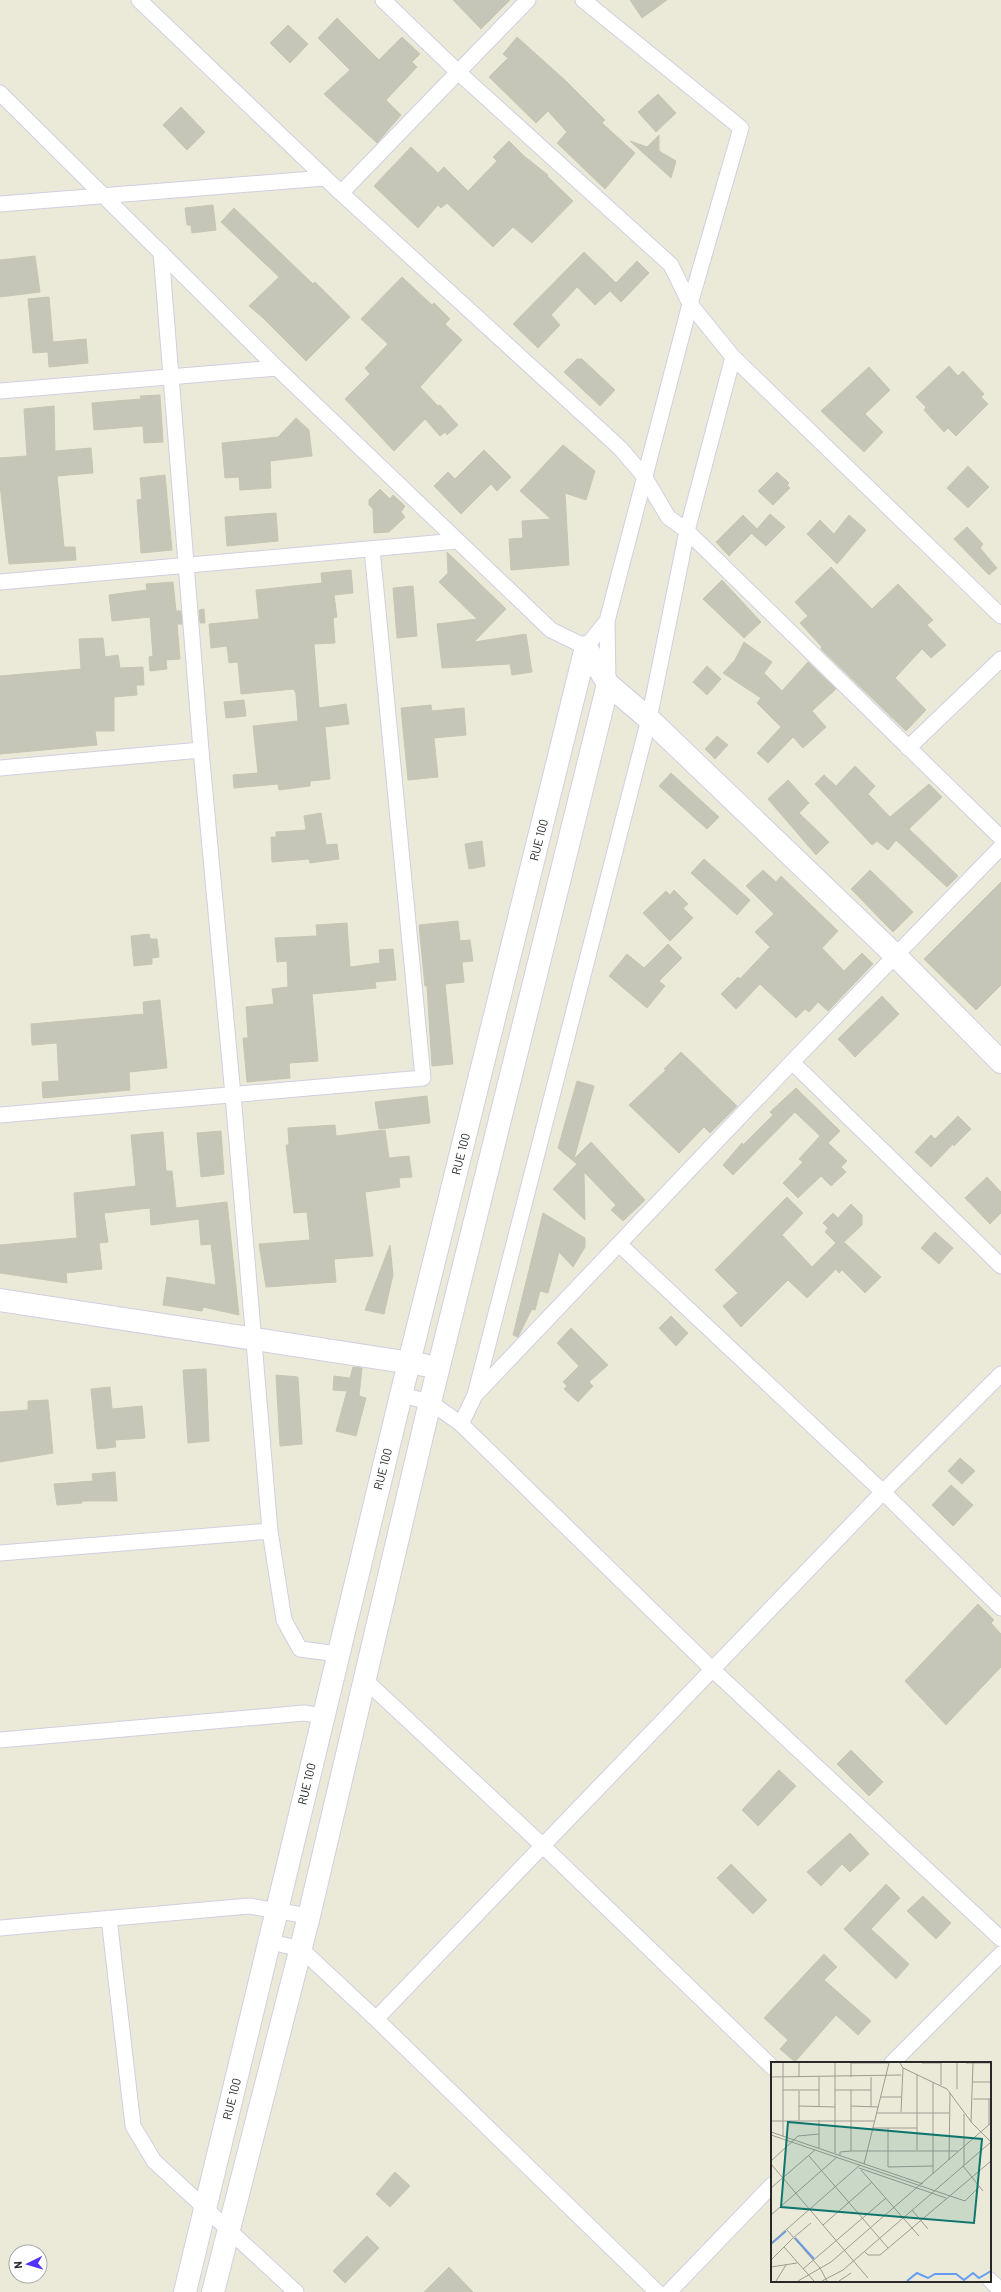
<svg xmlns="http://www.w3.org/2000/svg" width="1001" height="2292" viewBox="0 0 1001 2292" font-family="Barlow,sans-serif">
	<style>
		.building { fill: #c6c6b8; stroke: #c6c6b2 }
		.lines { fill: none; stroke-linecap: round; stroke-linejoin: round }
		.street-casing { stroke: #d1cee2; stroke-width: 17 }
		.secondary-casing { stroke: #d1cee2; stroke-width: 24 }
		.street { stroke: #fff; stroke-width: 15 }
		.secondary { stroke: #fff; stroke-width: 22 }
		.labels { text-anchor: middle; stroke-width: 4; stroke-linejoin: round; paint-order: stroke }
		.street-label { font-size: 12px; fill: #282828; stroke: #fff }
		.inset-river { fill: none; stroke: #659df3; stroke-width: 2 }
		.inset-road { fill: none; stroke: #9d9c92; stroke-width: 1 }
		.view { fill: #0f766e; fill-opacity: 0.15; stroke: #0f766e; stroke-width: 2 }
		.inset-edge { fill: none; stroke: #282828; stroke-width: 2 }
	</style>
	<rect width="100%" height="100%" fill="#ebead8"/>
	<path class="building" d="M453,0H510L481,29Z
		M630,0H667L642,18Z
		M337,18L379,60L402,37L420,54L412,62L417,67L386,100L401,115L377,143L324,94L350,70L318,38Z
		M288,25L308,44L290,63L270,43Z
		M517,37L566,81L605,120L602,123L635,153L605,189L557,143L567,132L548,111L536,123L489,77L508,58L503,54Z
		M658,94L676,113L656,132L638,112Z
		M181,107L205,132L187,150L163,125Z
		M659,135V151L676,161L671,178L630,141L647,147Z
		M509,141L524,156L548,175L547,176L573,201L532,243L513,227L493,247L447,203L441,208L438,205L418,228L374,186L411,147L438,173L444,167L468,191L497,161L493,157Z
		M213,205L216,230L192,233L191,225H187L185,208Z
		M234,208L313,284L315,282L350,317L306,361L262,317L249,306L279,277L221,222Z
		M584,252L616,283L637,261L649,273L621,302L610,291L595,305L577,287L551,315L560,325L538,348L513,324Z
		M35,256L40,292L0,297V260Z
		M402,277L432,305L434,303L450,319L445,324L462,340L420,387L438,406L440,405L458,425L447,435L445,432L440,436L425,419L394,451L345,399L370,374L365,368L388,344L361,319Z
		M49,297L53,342L86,339L88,363L49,367L48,352L33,353L28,299Z
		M577,359H582L615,390L600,406L564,372Z
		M949,366L958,376L963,371L984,394L981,397L988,404L956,436L948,428L944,432L924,410L926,407L916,397Z
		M869,367L890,390L865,414L883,432L864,452L821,411Z
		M160,395L163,442L144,443L143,426L94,430L92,403L141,399L140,396Z
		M54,406L55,451L91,448L93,473L57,476L64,547H75L76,560L9,564L0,485V458L27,456L24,409Z
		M296,418L309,430L312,456L270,461L271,488L240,490L239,477L225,478L222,443L278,437Z
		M563,445L595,471L586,500L565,493L569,565L511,570L509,539L523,538L522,521L551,519L520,491Z
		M484,450L511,477L497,491L491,484L461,514L434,486L448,472L455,479Z
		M968,466L989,487L968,508L947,488Z
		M777,472L789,483L787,485L790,488L773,505L758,491Z
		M165,475L172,550L141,553L137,500L142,499L140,478Z
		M380,489L390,499L393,495L405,506L401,512L405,517L389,532L374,533L373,509L369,505V500Z
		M276,513L278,541L227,546L225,517Z
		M770,514L785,527L766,546L752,534L756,529L729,556L716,542L743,515L757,529Z
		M849,515L866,530L837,564L807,534L820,520L834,534Z
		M967,527L983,544L980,548L997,568L989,575L954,539Z
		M447,552L506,609L474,642L526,634L532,672L512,675L510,664L442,668L437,624L477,619L439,582L448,573Z
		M831,567L872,609L898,584L933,620L927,625L946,645L931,658L922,649L895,678L926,710L906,731L821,649L822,647L800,623L808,616L795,602Z
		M351,570L353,593L334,595L337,617L333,618L335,643L314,644L319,708L346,704L349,724L325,727L330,779L310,781V786L279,790L278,784L234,788L233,775L258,773L253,726L298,721L296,694L294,689L241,694L238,662L229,663L227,646L211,648L209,624L259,619L256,590L322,583L321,573Z
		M722,580L761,622L744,638L703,599Z
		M173,582L176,611H181L182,624H177L180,659L166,660L167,669L150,671L149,657L153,656L150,617L112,621L109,595L147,590L146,584Z
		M413,586L417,636L397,638L393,588Z
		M204,609L205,623H200L199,610Z
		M103,638L105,657L118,655L120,668L143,667L144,685H136L137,695L114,697V731H95L97,745L0,754V676L81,669L79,639Z
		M744,642L772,662L764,673L782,691L808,662L836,689L812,711L826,727L803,748L793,737L768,763L757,753L781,727L757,703L761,698L723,673L735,660Z
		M707,666L721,679L707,695L693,682Z
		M244,700L246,716L226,718L224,702Z
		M431,705L432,711L464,708L466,735L434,738L438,777L408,780L401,708Z
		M717,736L728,745L715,759L705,749Z
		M855,766L875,786L868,794L890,817L929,784L942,797L909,829L958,876L947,887L896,840L888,850L877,841L872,845L815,784L824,775L836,786Z
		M671,773L719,817L707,829L659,786Z
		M788,780L809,803L799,813L829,842L816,855L768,799Z
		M321,813L326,845L337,844L339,859L310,863L309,859L272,862L271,837H276V832L306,830L304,816Z
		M482,841L485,866L469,869L465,844Z
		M704,859L750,900L737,915L691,873Z
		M763,870L776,882L781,876L838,931L822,948L844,971L862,953L873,964L828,1011L818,1002L809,1012L805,1009L796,1018L760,984L736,1009L721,994L738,977L740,979L770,947L755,932L774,914L746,886Z
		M870,870L913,912L893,932L851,889Z
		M1001,882V985L976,1010L924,959Z
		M674,890L688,904L683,908L693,918L670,941L643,913L666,891L670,895Z
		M458,921L460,941L470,940L473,961L462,962L464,982L445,984L453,1064L432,1066L427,986H425L419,925Z
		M347,923L350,967L380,963L379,950L393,949L396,980L375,982L376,988L312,994L318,1061L289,1063L290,1078L247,1082L243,1038H248L246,1007L274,1004L272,989L288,987L287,961L277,962L275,938L317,936L316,925Z
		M149,934L150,939H157L159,957L152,958V964L134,966L131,936Z
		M668,944L682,958L659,981L665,986L647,1008L609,976L627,954L644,968Z
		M882,996L899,1014L855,1057L838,1039Z
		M160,1000L167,1068L129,1072L130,1090L43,1098L42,1082L59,1081L57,1043L32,1045L31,1024L144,1014L143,1002Z
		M681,1052L737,1106L710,1133L704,1127L679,1153L629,1105L666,1070L664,1069Z
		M577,1081L594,1086L574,1159L591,1142L645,1200L623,1221L611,1210L616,1205L584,1172L585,1220L553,1189L577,1164L558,1148Z
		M796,1088L840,1131L828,1143L847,1161L841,1167L846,1172L831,1186L821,1176L798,1198L783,1183L803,1162L799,1159L820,1136L795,1112L733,1175L723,1165L742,1143L743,1145L773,1115L770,1112Z
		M427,1096L430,1123L379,1129L375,1102Z
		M958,1116L971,1129L954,1146L953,1144L931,1167L915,1152L931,1135L935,1139Z
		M335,1125L336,1136L385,1130L389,1158L409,1156L412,1177L399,1178L400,1187L365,1192L373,1256L334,1259L336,1282L266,1287L259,1244L310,1240L307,1212L294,1213L286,1145H289L288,1128Z
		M221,1131L224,1174L201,1177L197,1133Z
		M163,1132L166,1171H172L176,1208L227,1202L239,1315L203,1307L202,1311L163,1305L167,1277L216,1285L211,1244L201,1245L199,1219L151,1225L150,1208L104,1213L108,1242L99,1243L102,1269L66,1273L67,1283L0,1273V1245L77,1238L74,1193L136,1186L131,1135Z
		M987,1177L1001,1192V1213L990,1224L965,1198Z
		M787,1197L803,1213L782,1235L812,1267L836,1243L825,1232L828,1228L823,1223L833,1213L838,1218L851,1204L862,1215V1225L844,1242L881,1277L865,1293L842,1270L839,1273L836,1269L807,1298L788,1280L741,1327L723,1306L738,1293L715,1270Z
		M543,1213L585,1238V1247L573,1267L559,1252L548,1293L540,1291L535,1310L532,1309L518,1337L513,1335Z
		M935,1232L953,1248L939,1264L921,1248Z
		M390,1245L393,1275L384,1314L365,1310Z
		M671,1316L688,1333L676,1346L659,1328Z
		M571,1328L608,1365L589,1382L593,1386L578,1402L564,1389L567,1386L563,1382L579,1366L557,1343Z
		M353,1367L362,1368L359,1396L366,1398L356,1436L336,1431L347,1391L333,1390L334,1376L350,1378Z
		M206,1369L209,1441L188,1443L183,1370Z
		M276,1375L298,1377L302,1444L280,1446Z
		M110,1387L112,1409L142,1406L145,1438L115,1440L116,1447L97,1449L91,1389Z
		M48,1400L53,1453L0,1462V1412L28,1410V1401Z
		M960,1458L975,1471L962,1484L948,1471Z
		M115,1472L117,1501H82V1503L57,1505L54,1484L93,1481L92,1474Z
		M951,1485L973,1505L953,1526L932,1505Z
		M978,1604L994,1620L991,1623L1001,1634V1667L946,1725L905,1681Z
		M851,1750L883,1782L869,1796L837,1764Z
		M779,1770L796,1786L758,1826L742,1810Z
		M850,1833L869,1854L850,1872L842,1864L821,1886L807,1872Z
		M731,1864L767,1900L753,1914L717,1878Z
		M886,1884L900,1898L871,1929L909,1964L896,1979L844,1929Z
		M923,1896L951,1923L936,1939L907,1911Z
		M824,1954L837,1967L824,1980L871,2021L858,2035L836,2015L795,2062L780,2049L788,2040L764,2018Z
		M395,2172L410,2186L390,2207L376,2194Z
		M367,2236L379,2248L345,2283L333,2271Z
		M449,2267L473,2292H424Z"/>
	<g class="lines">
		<defs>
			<path id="street" d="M139,0L341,193L620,448L644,476L668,517L687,531L1001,838
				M383,0L458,72L671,265L690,304L733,357L1001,616
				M583,0L741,128L690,304L607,621L608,683
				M0,93L277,368L551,630L586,647L607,621
				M341,193L528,0
				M0,204L325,178
				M161,252L201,750L233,1095L270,1531L284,1620L300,1649L338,1654
				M0,391L277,368
				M0,582L457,541
				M908,748L1001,659
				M0,768L201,750
				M792,1062L1001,1266
				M0,1115L423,1078L372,549
				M620,1245L883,1492L1001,1608
				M476,1394L792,1062L1001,847
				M401,1395L430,1402L461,1424L712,1669L1001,1939
				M461,1424L475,1395L649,719L687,531L733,357
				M0,1553L270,1531
				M365,1680L542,1845L772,2067
				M0,1740L304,1713L323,1716
				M109,1918L133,2126L154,2161L296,2292
				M0,1928L249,1906L309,1916
				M271,1942L301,1949L376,2019L657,2292
				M376,2019L883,1492L1001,1374
				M892,2063L1001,1954
				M990,2280L1001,2291
				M669,2292L772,2185"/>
			<path id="secondary" d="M586,647L608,684L649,719L896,956L1001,1062
				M0,1300L424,1365
				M185,2292L401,1395L586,647
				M213,2292L309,1916L430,1402L608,684"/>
		</defs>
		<use href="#street" class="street-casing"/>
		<use href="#secondary" class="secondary-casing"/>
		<use href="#street" class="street"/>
		<use href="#secondary" class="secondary"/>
	</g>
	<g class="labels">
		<g class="street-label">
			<text transform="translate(539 840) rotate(-76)" y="4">RUE 100</text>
			<text transform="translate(461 1154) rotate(-76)" y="4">RUE 100</text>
			<text transform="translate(383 1469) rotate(-76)" y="4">RUE 100</text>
			<text transform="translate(307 1784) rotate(-77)" y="4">RUE 100</text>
			<text transform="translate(232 2099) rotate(-76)" y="4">RUE 100</text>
		</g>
	</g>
	<g transform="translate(771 2062)">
		<rect width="220" height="220" fill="#ebead8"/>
		<path class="inset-river" d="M24,176L43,197M0,182L15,169M136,219L146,211L157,216L164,212H185L193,218L202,211L208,216L220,209"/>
		<path class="inset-road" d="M28,1V15M80,1H118M80,1V15M129,1L132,6L176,27L201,61L220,80M151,1H170M195,1H220M146,13V88M0,15L130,13M48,15V45M100,15V45M202,20H220M170,23V1M186,27V1M12,28H48M64,28H100M110,35H130M202,37H220M28,44L64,45M80,44L107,45M130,50L132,6M105,51H178M28,58V29M0,59H103M200,60L202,1M218,63V37M101,66H146M117,66V105L162,104M0,70L152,122M0,73L194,139L209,124M12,75V1M48,86V58M80,89V28M64,91V1M69,93V90L80,89H187M38,94L117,186M178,98L179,31M0,99L27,74L48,72M0,102L97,216M93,102L118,1M193,103V52M192,104L212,129M88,106L175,136M90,108L148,174M162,112V21M0,126L44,88M141,148L157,167M0,153L66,95M52,163L101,120M16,168L49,206L56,219M22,176L40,161M0,181L89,103M13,185L43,219M93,189L97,193H109L220,99M0,198L22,176M0,205L26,201M32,207L115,136M5,219L15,203M27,219L60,200L220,61M51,219L72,208L220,80M68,219L80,211"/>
		<path class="view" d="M17,60L211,77L203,161L10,145Z"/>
		<rect width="220" height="220" class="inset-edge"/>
	</g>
	<g transform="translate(28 2264) rotate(265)"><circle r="19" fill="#ffffff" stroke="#a9a9a9"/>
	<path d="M0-3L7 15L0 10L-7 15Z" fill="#5332ff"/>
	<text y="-6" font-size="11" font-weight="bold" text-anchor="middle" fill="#282828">N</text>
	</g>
</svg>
